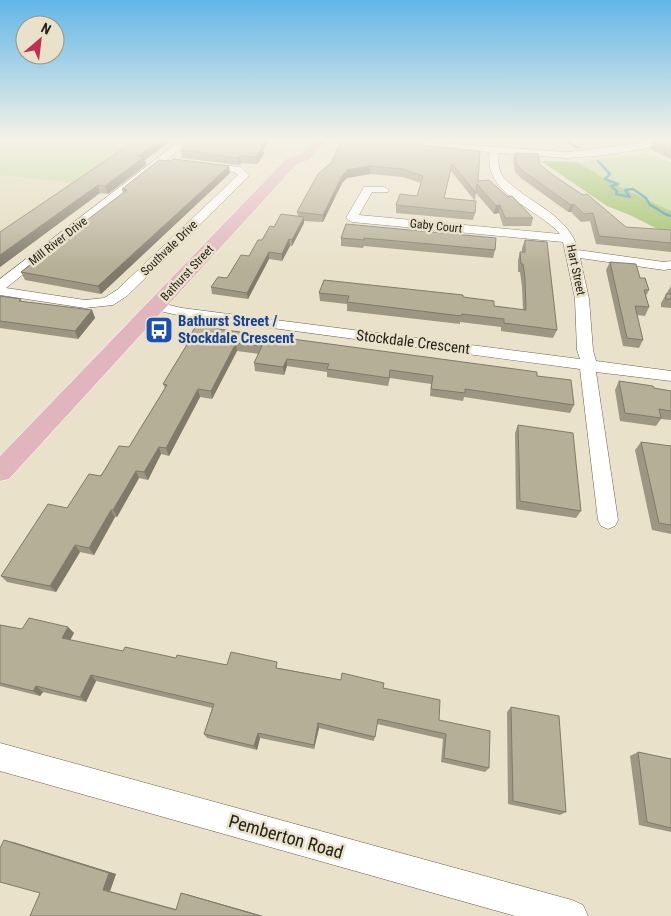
<svg xmlns="http://www.w3.org/2000/svg" width="671" height="916" viewBox="0 0 671 916" font-family="'Roboto Condensed',sans-serif">
	<style>
		.built { fill: #e2d8b8 }
		.green { fill: #bdd897 }
		.forest { fill: #99bd5f }
		.lines { fill: none; stroke-linecap: round; stroke-linejoin: round }
		.stream { stroke: #338bab; stroke-width: 2.5 }
		.minor-casing { stroke: #69624d; stroke-width: 1 }
		.major-casing { stroke: #fff; stroke-width: 1 }
		.minor { fill: #fff; fill-rule: evenodd }
		.major { fill: #e1b5be; fill-rule: evenodd }
		.wall { fill: #9d9682 }
		.shaded-wall { fill: #7f7a6a }
		.building { fill: #b6af97; stroke: #7f7a6a }
		.labels { text-anchor: middle; stroke-width: 5; stroke-linejoin: round; paint-order: stroke }
		.far-street-label { font-size: 12px; fill: #252219; stroke: #e9e1c9 }
		.transit-label { font-size: 15px; font-weight: bold; fill: #164399; stroke: #e9e1c9; text-anchor: start }
		.street-label { font-size: 15px; fill: #252219; stroke: #e9e1c9 }
		.near-street-label { font-size: 18px; fill: #252219; stroke: #e9e1c9 }
	</style>
	<rect width="100%" height="100%" fill="#e9e1c9"/>
	<path class="built" d="M0,175L74,183L0,233Z"/>
	<path class="green" d="M0,140H137L74,183L0,175Z
		M644,153L671,162V211L614,184L577,162Z"/>
	<path class="forest" d="M541,161L577,162L614,184L671,211V236L632,216L607,206Z"/>
	<g class="lines">
		<path class="stream" d="M569,140L571,144L579,148
			M598,161L610,174L605,179L618,184L611,186L617,191L616,194L630,197L625,190L633,189L646,198L650,205C658,208 663,215 671,216"/>
		<defs>
			<path id="minor" d="M181,140H192L6,288L85,300L104,298L117,290L238,175L234,172L200,167V163L241,167L249,175L248,177L127,296L113,305L85,308L0,295V279Z
				M356,140H402L567,152L671,140V144L606,155L567,158L499,153C498,163 498,169 503,177C526,202 569,214 578,250L664,262L671,261V269L664,270L580,258L589,299L593,350L596,361L671,371V381L596,372L618,520L615,526L608,529L601,526L598,520L580,369L182,316L151,309L149,306L151,303L156,302L182,308L580,359L577,350L575,299L563,242L352,222L346,218L364,187H384L389,190L388,192H372L359,215L560,234C538,208 482,194 490,152L361,143Z
				M0,743L572,900L583,905L588,916H515L0,771Z"/>
			<path id="major" d="M314,140H327L309,160L297,164L9,479L0,481V456L287,158L301,154Z"/>
		</defs>
		<use href="#minor" class="minor-casing"/>
		<use href="#major" class="major-casing"/>
		<use href="#minor" class="minor"/>
		<use href="#major" class="major"/>
	</g>
	<path class="wall" d="M136,140H172L145,160L146,165L108,194L100,193L0,267V232Z
		M190,140H270L263,150L264,154L257,164L241,163L239,165L182,158L181,150Z
		M671,140V159L650,149L653,142Z
		M362,141L422,142L421,145L478,181L533,218L531,226H503L499,213L494,214L476,193L475,201L451,171L444,198L475,213L473,220L396,213V205L417,196L421,183L403,177L370,174L347,178L342,183L323,222L304,221V223L292,246H290L282,261L269,259L248,299L212,294L211,287L227,278L249,256L274,227L298,216L297,212Z
		M515,153L540,164L550,173L626,227L671,230V252L596,244L590,221L581,222L571,212H568L521,178L515,172L513,160Z
		M230,173L101,294L25,280L21,272L123,193L122,189Z
		M341,238H496L495,250L493,258L364,246L363,248L341,246Z
		M525,240L557,330L553,338L501,331V327L460,322V324L347,311V304L320,301L319,293L463,297L494,306L523,310L522,287L520,272H518V260L520,252H522V248Z
		M610,262L640,278L649,290L646,296L649,307L645,316L637,315L643,340L639,348L623,346L606,270Z
		M671,286V308L661,307V303Z
		M0,296L21,299L22,302L92,310L95,318L78,339L0,328Z
		M196,326L537,376L574,405L570,413L464,397L463,401L430,396L431,384L390,378L388,386L327,377V372L287,366L284,375L255,371L254,363L259,354L237,351L212,399L200,397L169,456L161,454L148,480L139,478L117,517H115L94,555L80,552L56,592L7,582L1,576L67,508L129,447L165,388L163,384L186,346L185,343Z
		M619,381L671,391V420L661,419L656,426L620,421L615,390Z
		M518,425L581,511L576,518L516,509L515,433Z
		M641,442L671,446V534L652,530L635,450Z
		M0,625L22,629L68,627L74,633L70,640L123,651L227,665L279,668L383,688L439,720L489,768L485,772L441,762L443,739L377,724L374,741L319,728L314,749L260,738L257,750L207,738L204,734L212,708L96,681L86,702L43,692L40,696L0,686Z
		M511,707L566,812L560,815L508,804L507,712Z
		M638,752L671,759V832L639,825L630,756Z
		M13,842L116,874L110,891L176,909L186,894L263,916H30L40,893Z"/>
	<path class="shaded-wall" d="M161,140H172L145,160L146,165L108,194L105,186L138,156Z
		M264,140H270L263,150L264,154L257,164L256,157L260,146Z
		M637,140H656L636,142Z
		M240,156L241,163L239,165L238,158Z
		M229,166L230,173L101,294L98,286Z
		M370,166V174L347,178L342,183L323,222V215L342,176L347,170Z
		M98,185L100,193L0,267V255Z
		M574,204L571,212H568L571,205Z
		M500,205L499,213L494,214L496,206Z
		M304,217V223L292,246V240Z
		M289,239L290,246L282,261V254Z
		M269,252V259L248,299L247,293Z
		M92,310L95,318L78,339L75,331Z
		M236,343L237,351L212,399L211,391Z
		M287,359V366L284,375L283,367Z
		M198,389L200,397L169,456L166,448Z
		M159,447L161,454L148,480L144,472Z
		M136,471L139,478L117,517L113,510Z
		M111,510L115,517L94,555L89,548Z
		M75,545L80,552L56,592L50,586Z
		M68,627L74,633L68,644L62,638Z
		M91,675L96,681L86,702L80,697Z
		M36,686L43,692L40,696L33,691Z
		M318,723L319,728L314,749V745Z
		M258,733L260,738L257,750L254,746Z
		M4,840L13,842L116,874L110,891L103,890Z
		M181,893L186,894L263,916H260Z"/>
	<path class="building" d="M136,140H161L138,156L144,157L105,186L98,185L0,255V232Z
		M190,140H264L260,146L263,147L256,157L240,156L238,158L181,150Z
		M342,140L362,141L363,140H395L422,142L421,145L480,151L478,181L489,180L508,197L512,196L533,218H505L500,205L496,206L477,184L476,193L452,164L444,198L476,201L475,213L396,205L400,194L417,196L423,176L403,169L370,166L347,170L342,176L323,215L297,212L318,174L331,163Z
		M666,140H671V150L653,142Z
		M515,153L538,154L540,164L550,173L583,195L587,194L626,227L671,230V243L599,236L593,213L584,214L574,204L571,205L523,171L517,165Z
		M173,159L229,166L98,286L21,272L75,229L127,190L122,189L159,160L171,161Z
		M281,214L304,217L292,240L289,239L282,254L269,252L247,293L211,287L218,277L227,278L241,255L249,256L258,240H262L270,226L274,227Z
		M346,224L496,238L495,250L364,238V240L341,238Z
		M525,240L547,242L557,330L504,323V319L462,314L461,316L347,302L349,296L319,293L324,280L463,295V297L494,301V306L526,310L525,278L523,264H521L520,252H525Z
		M610,262L636,264L640,278H645L649,290H644L649,307L635,306L643,340L627,338Z
		M666,294H671V299H666Z
		M0,296L21,299L19,301L92,310L75,331L0,321Z
		M196,326L537,372V376L571,380L574,405L465,389V393L431,389L433,376L390,370L389,378L327,369L329,364L287,359L283,367L254,363L262,346L236,343L211,391L198,389L166,448L159,447L144,472L136,471L113,510H111L89,548L75,545L50,586L1,576L48,504L67,508L89,474L101,476L119,446L129,447L167,385L163,384L188,343H185Z
		M619,381L653,386L654,388L671,391V411L659,409L661,418L625,413Z
		M518,425L573,433L581,511L520,501Z
		M641,442L671,446V525L659,523Z
		M29,618L68,627L62,638L123,651L125,647L176,658L177,655L227,665L231,652L277,662L276,668L341,680L342,673L384,683L383,688L440,700L439,720L490,731L489,768L444,758L446,734L378,719L375,737L318,723L314,745L258,733L254,746L204,734L214,704L91,675L80,697L36,686L33,691L0,683V625L22,629Z
		M511,707L559,716L566,812L513,801Z
		M638,752L671,759V828L647,822Z
		M4,840L109,873L103,890L176,910L181,893L260,916H30L40,893L0,882V848Z"/>
	<linearGradient id="sky" x2="0" y2="1"><stop stop-color="#62b6e9"/><stop offset="0.52" stop-color="#f5f2e7"/><stop offset="1" stop-color="#f5f2e7" stop-opacity="0"/></linearGradient>
	<rect width="671" height="268" fill="url(#sky)"/>
	<defs>
		<symbol id="bus-square" viewBox="-11 -11 22 22"><rect x="-9" y="-9" width="18" height="18" rx="4" fill="#1a4fb4" stroke="#e9e1c9"/><path d="M-5-6H5V4H4V6H2V4H-2V6H-4V4H-5ZM-3.5-4V0h7V-4ZM-3.5 1.2v1.5H-2V1.2ZM2 1.2v1.5H3.5V1.2Z" fill="#fff"/></symbol>
	</defs>
	<g fill-rule="evenodd">
		<use href="#bus-square" x="143" y="314" width="32" height="32"/>
	</g>
	<g class="labels">
		<g class="far-street-label">
			<text transform="translate(436 226) rotate(6)" y="4">Gaby Court</text>
			<text transform="translate(58 241) rotate(-38)" y="4">Mill River Drive</text>
			<text transform="translate(169 248) rotate(-44)" y="4">Southvale Drive</text>
			<text transform="translate(576 270) rotate(78)" y="4">Hart Street</text>
			<text transform="translate(187 273) rotate(-47)" y="4">Bathurst Street</text>
		</g>
		<g class="transit-label">
			<text x="178" y="326">Bathurst Street /<tspan x="178" dy="17">Stockdale Crescent</tspan></text>
		</g>
		<g class="street-label">
			<text transform="translate(413 342) rotate(7)" y="5">Stockdale Crescent</text>
		</g>
		<g class="near-street-label">
			<text transform="translate(286 837) rotate(16)" y="6">Pemberton Road</text>
		</g>
	</g>
	<g transform="translate(40 40) rotate(28)"><circle r="24" fill="#e9e1c9" stroke="#9b9583"/>
	<path d="M0-4L9 19L0 12L-9 19Z" fill="#c03052"/>
	<text y="-8" font-size="14" font-weight="bold" text-anchor="middle" fill="#252219">N</text>
	</g>
</svg>
